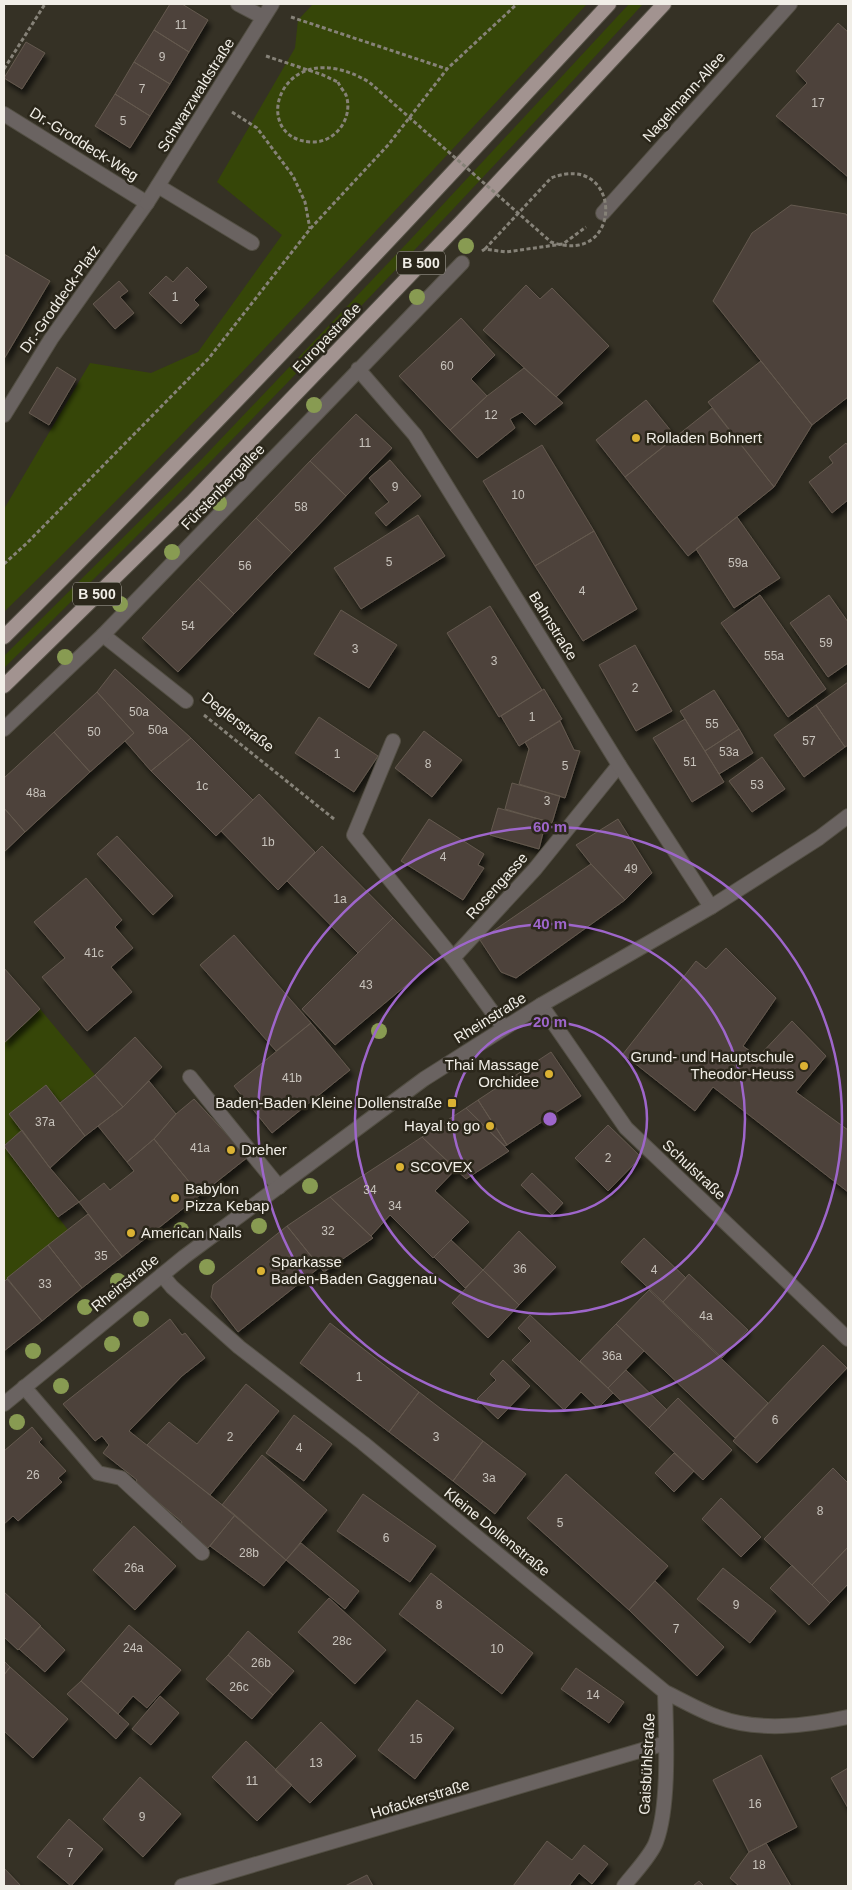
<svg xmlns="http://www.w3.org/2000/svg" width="852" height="1890" viewBox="0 0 852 1890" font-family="Helvetica,sans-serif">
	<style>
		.green { fill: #364608 }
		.building { fill: #4e433a; stroke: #64594f; filter: url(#shadow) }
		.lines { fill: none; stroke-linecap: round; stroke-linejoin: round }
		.service-casing { stroke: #534f44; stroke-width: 16 }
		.minor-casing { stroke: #534f44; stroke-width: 16 }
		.tertiary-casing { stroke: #534f44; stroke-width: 16 }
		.primary-casing { stroke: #534f44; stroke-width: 16 }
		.path { stroke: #868278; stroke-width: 3; stroke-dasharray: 4 2.5; stroke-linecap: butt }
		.service { stroke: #6a6361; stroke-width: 14 }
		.minor { stroke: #6a6361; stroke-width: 14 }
		.tertiary { stroke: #6a6361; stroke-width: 14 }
		.primary { stroke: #a29390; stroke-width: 14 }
		.path-bridge { stroke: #868278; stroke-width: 3; stroke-dasharray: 4 2.5; stroke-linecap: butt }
		.tree { fill: #889b52 }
		.ring { fill: none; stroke: #9e66cb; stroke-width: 2.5 }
		.poi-dot { fill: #dbb233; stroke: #2b271b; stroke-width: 2 }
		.labels { text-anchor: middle; stroke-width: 5; stroke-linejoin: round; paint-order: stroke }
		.number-label { font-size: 12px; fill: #c8c3bc }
		.shield { fill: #2b271b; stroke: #b6b2aa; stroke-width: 1 }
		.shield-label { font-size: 14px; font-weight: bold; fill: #f1eee7 }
		.street-label { font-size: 15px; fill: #f1eee7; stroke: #2b271b }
		.poi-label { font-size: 15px; fill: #f1eee7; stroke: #2b271b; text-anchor: start }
		.centre { fill: #9e66cb; stroke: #2b271b; stroke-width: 2.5 }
		.ring-label { font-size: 15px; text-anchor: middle; font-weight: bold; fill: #9e66cb; stroke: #2b271b; stroke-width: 5; stroke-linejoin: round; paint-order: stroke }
	</style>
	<defs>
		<filter id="shadow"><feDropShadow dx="3" dy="5.5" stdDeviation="2.5" flood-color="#0009"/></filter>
	</defs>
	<rect width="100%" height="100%" fill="#353125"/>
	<path class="green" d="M313,4H587C397,210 205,416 4,612V509L90,363L151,373L198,352L282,235L217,182L295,48L298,20Z
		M629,4H643C436,231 223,453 4,668V656L200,461L410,240Z
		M40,1009L95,1075L4,1145V1043Z
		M4,1146L68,1230L4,1282Z"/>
	<path class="building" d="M170,4H182L208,20L189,52L154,30Z
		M838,23L848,32V177L776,116L807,83L796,71Z
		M154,30L189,52L170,84L134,62Z
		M26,42L45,53L22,89L4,78Z
		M134,62L170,84L150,116L115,94Z
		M115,94L150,116L130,148L95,126Z
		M791,205L846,214L848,217V397L812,425L713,301L752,233Z
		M4,254L50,281L4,359Z
		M187,267L207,287L194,300L199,305L181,324L149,293L166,276L173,282Z
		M119,281L128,291L120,297L134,313L115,329L93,304Z
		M526,285L540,299L552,288L609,346L556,397L483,330Z
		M461,318L495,355L471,379L487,396L450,430L399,376Z
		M761,361L812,425L774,487L708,402Z
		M57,367L76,379L49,425L29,413Z
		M524,368L563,403L535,425L522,412L510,419L515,428L477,458L450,430L487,396Z
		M646,400L676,437L625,477L596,440Z
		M712,408L774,487L688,556L625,477Z
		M356,414L392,448L346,496L310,461Z
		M846,443L848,446V500L832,513L809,482L833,463L829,457Z
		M542,445L594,531L535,566L483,481Z
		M390,460L421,496L386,526L375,513L389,502L369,478Z
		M310,461L346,496L292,553L256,518Z
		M418,515L445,556L361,609L334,568Z
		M737,517L780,578L734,608L696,549Z
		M256,518L292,553L234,614L198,579Z
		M594,531L637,609L583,641L535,566Z
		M198,579L234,614L178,672L142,638Z
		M760,595L826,689L788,717L721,623Z
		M829,595L848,622V663L828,677L790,623Z
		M490,606L542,690L499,717L447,633Z
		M341,610L397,645L369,688L314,654Z
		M635,645L672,711L636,731L599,665Z
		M115,669L191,738L151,771L125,741L134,733L97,692Z
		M848,682V745L845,747L816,705Z
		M544,689L562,719L519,746L501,716Z
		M714,690L739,729L705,751L680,711Z
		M97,692L134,733L90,772L54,732Z
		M816,705L845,747L804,777L774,735Z
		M319,717L378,756L354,792L295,753Z
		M685,719L724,782L692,802L653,738Z
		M560,721L574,750L580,751L565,798L519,784L529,749L525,742Z
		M739,729L753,753L719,774L705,751Z
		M424,731L462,760L432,797L395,768Z
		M54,732L90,772L25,832L4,808V778Z
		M191,738L253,800L216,836L151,771Z
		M762,757L785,789L752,812L729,781Z
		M512,783L560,796L552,823L505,809Z
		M259,794L315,852L278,890L221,831Z
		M4,808L25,832L4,852Z
		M498,808L546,821L539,849L490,835Z
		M429,819L484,854L478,865L484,868L463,900L401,861Z
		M618,819L652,873L625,900L591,864L576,845Z
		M117,836L173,896L153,915L97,854Z
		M322,846L393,918L358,953L287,881Z
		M591,864L625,900L516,978L501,972L480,940Z
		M86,878L122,920L115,927L133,948L111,967L132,992L87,1031L42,977L65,958L34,922Z
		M393,918L435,961L335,1045L302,1009Z
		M234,935L311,1023L276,1051L200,965Z
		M726,948L776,998L743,1046L758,1057L792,1021L826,1056L796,1092L848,1130V1192L713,1087L695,1111L623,1054L696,961L706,969Z
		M4,968L40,1009L4,1043Z
		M311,1023L350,1070L272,1133L234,1086Z
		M135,1037L162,1067L123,1107L95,1075Z
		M551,1052L581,1096L507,1145L478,1100Z
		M95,1075L123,1107L85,1136L60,1103Z
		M149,1081L176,1114L154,1139L127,1162L98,1126L123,1107Z
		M46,1085L85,1136L50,1168L9,1114Z
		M194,1099L248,1157L200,1195L154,1139L176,1114Z
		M478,1100L507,1145L505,1146L466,1108Z
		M466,1108L509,1151L466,1179L422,1137Z
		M608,1125L641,1157L608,1191L575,1158Z
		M22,1130L50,1168L79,1202L58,1217L4,1146Z
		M422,1137L456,1169L435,1191L469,1222L433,1258L390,1215L371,1236L330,1197Z
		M154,1139L200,1195L122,1257L79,1202L104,1183L110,1190L134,1171L127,1162Z
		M532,1173L563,1203L552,1215L521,1185Z
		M330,1197L373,1238L324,1272L287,1226Z
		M88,1214L122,1257L82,1288L48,1245Z
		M287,1226L320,1267L238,1332L211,1297L213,1285Z
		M519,1231L556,1267L519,1305L483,1270Z
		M644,1238L686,1278L663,1302L621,1262Z
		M451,1240L483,1270L465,1288L434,1257Z
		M48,1245L82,1288L42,1321L7,1278Z
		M483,1270L519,1305L488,1338L452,1303Z
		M689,1274L748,1330L722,1358L663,1302Z
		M7,1279L42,1321L4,1351V1282Z
		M649,1290L768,1403L735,1438L616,1324Z
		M530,1315L613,1393L598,1408L581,1392L564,1410L512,1360L531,1341L518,1328Z
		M170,1319L182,1335L185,1333L205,1358L182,1376L129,1431L235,1515L208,1548L180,1525L182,1522L135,1483L137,1480L103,1453L109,1445L102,1436L95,1441L63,1404Z
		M330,1323L419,1392L389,1432L300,1363Z
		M616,1324L644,1351L608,1388L580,1361Z
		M823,1345L847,1368L757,1463L733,1441Z
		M503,1360L530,1386L498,1419L477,1399L496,1380L490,1374Z
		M626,1370L667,1410L649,1428L608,1388Z
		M246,1384L279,1411L210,1495L147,1445L169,1422L197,1444Z
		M419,1392L483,1441L453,1481L389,1432Z
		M678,1398L732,1450L703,1480L649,1428Z
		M294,1415L332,1444L304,1481L266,1453Z
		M32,1427L42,1439L39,1442L66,1471L58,1478L62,1482L18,1521L13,1516L4,1524V1451Z
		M483,1441L526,1474L495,1514L453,1481Z
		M674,1453L694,1471L674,1492L655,1473Z
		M262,1455L327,1510L286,1560L222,1505Z
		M833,1468L848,1483V1547L812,1585L764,1539Z
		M566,1474L668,1566L629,1610L527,1518Z
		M363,1494L436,1546L410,1582L337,1531Z
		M721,1498L761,1537L741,1557L702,1519Z
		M235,1515L286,1560L264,1586L210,1546Z
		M134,1526L176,1566L135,1610L93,1570Z
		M301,1543L359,1591L345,1609L286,1560Z
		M848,1547V1584L830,1603L812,1585Z
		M792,1565L830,1603L809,1625L770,1588Z
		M723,1568L776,1611L750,1643L697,1599Z
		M431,1573L533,1653L502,1694L399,1614Z
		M655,1581L724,1647L697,1676L629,1610Z
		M4,1592L41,1626L18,1650L4,1637Z
		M329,1598L386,1650L355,1684L298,1632Z
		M129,1625L181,1670L147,1708L133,1696L118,1714L81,1681Z
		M40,1626L65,1650L45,1672L19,1649Z
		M248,1631L294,1671L273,1695L228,1655Z
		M228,1655L273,1695L252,1719L206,1679Z
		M4,1661L10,1667L4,1675Z
		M10,1667L68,1719L33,1758L4,1731V1675Z
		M576,1668L624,1702L609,1723L561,1689Z
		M81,1681L129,1724L116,1739L67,1694Z
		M160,1696L179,1713L151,1745L132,1729Z
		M417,1700L454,1728L415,1779L378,1750Z
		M321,1722L356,1756L310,1803L275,1770Z
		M246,1741L292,1785L257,1821L212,1777Z
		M761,1755L797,1827L749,1852L713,1780Z
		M848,1768V1808L831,1778Z
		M140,1777L181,1814L143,1857L103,1819Z
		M69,1819L103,1849L71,1886L37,1857Z
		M547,1841L572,1860L584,1845L608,1864L592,1884L579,1873L569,1886H513Z
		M766,1843L791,1886H739L730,1878L749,1852Z
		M4,1868L21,1886H4Z
		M367,1875L373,1886H345Z
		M699,1881L704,1886H693Z"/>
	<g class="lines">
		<defs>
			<path id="service" d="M4,114L147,203L51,339L4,415
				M158,186L252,243
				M603,213L790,4
				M103,635L186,701
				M393,741L354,835L453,958L504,1028
				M453,958L535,869L619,765
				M190,1077L279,1187
				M24,1387L98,1473L121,1478L202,1553"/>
			<path id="minor" d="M238,4L263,17
				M147,203L272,4
				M358,369L415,435L619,765L711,907
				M4,729L103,635L462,263
				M541,1005L626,1128L848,1339
				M162,1275L172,1287L239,1347L363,1443L665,1692C682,1700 700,1711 718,1717C759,1732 806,1726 848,1717
				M182,1886L666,1743
				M624,1886C633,1874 651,1856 656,1842C670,1805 666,1732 665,1692"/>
			<path id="tertiary" d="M4,1404L184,1257L424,1079L541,1005L711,907L819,838L848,816"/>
			<path id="primary" d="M4,637C211,432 411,218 609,4
				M4,686L191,503L461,222L664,4"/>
		</defs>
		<use href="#service" class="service-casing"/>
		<use href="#minor" class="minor-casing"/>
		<use href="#tertiary" class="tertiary-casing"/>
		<use href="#primary" class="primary-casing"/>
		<path class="path" d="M291,17L447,69
			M266,56L323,75L338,82
			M4,69L45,4
			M232,112L257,128L293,176L305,202L310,229
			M485,249L551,178
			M482,251L485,249L506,252L563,244L586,227
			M4,564L27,543L209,358L310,229L389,144L447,69L517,4
			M204,715L334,819"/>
		<use href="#service" class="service"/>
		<use href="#minor" class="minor"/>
		<use href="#tertiary" class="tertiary"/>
		<use href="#primary" class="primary"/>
		<path class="path-bridge" d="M338,82C340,87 344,91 346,95C354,118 335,143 312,142C247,140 279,29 369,82L551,242C625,268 623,150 551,178"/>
	</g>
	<g class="tree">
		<circle cx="466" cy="246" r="8"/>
		<circle cx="417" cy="297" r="8"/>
		<circle cx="314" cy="405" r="8"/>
		<circle cx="219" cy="503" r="8"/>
		<circle cx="172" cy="552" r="8"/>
		<circle cx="120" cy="604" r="8"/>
		<circle cx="65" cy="657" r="8"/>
		<circle cx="379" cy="1031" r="8"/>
		<circle cx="310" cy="1186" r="8"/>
		<circle cx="259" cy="1226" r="8"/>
		<circle cx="181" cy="1230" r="8"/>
		<circle cx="207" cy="1267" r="8"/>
		<circle cx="118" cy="1281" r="8"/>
		<circle cx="85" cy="1307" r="8"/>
		<circle cx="141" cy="1319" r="8"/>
		<circle cx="112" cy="1344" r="8"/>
		<circle cx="33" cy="1351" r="8"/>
		<circle cx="61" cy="1386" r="8"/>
		<circle cx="17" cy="1422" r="8"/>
	</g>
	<g class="ring">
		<circle cx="550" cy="1119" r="97"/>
		<circle cx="550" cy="1119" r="195"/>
		<circle cx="550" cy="1119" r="292"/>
	</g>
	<g class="poi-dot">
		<circle cx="636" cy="438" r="5"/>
		<circle cx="804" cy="1066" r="5"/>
		<circle cx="549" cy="1074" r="5"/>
		<rect x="447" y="1098" width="10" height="10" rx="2.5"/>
		<circle cx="490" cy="1126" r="5"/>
		<circle cx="231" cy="1150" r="5"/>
		<circle cx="400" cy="1167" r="5"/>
		<circle cx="175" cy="1198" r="5"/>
		<circle cx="131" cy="1233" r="5"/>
		<circle cx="261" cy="1271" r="5"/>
	</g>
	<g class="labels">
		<g class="number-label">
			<text x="181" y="29">11</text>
			<text x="162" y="61">9</text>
			<text x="142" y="93">7</text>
			<text x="818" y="107">17</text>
			<text x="123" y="125">5</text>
			<text x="175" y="301">1</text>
			<text x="447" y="370">60</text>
			<text x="491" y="419">12</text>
			<text x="365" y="447">11</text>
			<text x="395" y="491">9</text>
			<text x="518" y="499">10</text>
			<text x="301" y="511">58</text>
			<text x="389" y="566">5</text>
			<text x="738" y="567">59a</text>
			<text x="245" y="570">56</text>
			<text x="582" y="595">4</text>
			<text x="188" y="630">54</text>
			<text x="826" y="647">59</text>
			<text x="355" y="653">3</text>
			<text x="774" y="660">55a</text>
			<text x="494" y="665">3</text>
			<text x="635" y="692">2</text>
			<text x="139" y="716">50a</text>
			<text x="532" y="721">1</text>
			<text x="712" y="728">55</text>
			<text x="158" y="734">50a</text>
			<text x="94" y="736">50</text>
			<text x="809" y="745">57</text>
			<text x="729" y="756">53a</text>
			<text x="337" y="758">1</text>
			<text x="690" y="766">51</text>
			<text x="428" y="768">8</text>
			<text x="565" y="770">5</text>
			<text x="757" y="789">53</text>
			<text x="202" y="790">1c</text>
			<text x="36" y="797">48a</text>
			<text x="547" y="805">3</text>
			<text x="268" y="846">1b</text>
			<text x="443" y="861">4</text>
			<text x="631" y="873">49</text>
			<text x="340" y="903">1a</text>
			<text x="94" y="957">41c</text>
			<text x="366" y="989">43</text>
			<text x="292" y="1082">41b</text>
			<text x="45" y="1126">37a</text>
			<text x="200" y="1152">41a</text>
			<text x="608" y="1162">2</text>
			<text x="370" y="1194">34</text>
			<text x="395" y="1210">34</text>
			<text x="328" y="1235">32</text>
			<text x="101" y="1260">35</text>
			<text x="520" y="1273">36</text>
			<text x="654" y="1274">4</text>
			<text x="45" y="1288">33</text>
			<text x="706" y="1320">4a</text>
			<text x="612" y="1360">36a</text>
			<text x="359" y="1381">1</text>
			<text x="775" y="1424">6</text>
			<text x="230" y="1441">2</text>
			<text x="436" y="1441">3</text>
			<text x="299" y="1452">4</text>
			<text x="33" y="1479">26</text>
			<text x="489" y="1482">3a</text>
			<text x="820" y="1515">8</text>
			<text x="560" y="1527">5</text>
			<text x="386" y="1542">6</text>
			<text x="249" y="1557">28b</text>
			<text x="134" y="1572">26a</text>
			<text x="439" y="1609">8</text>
			<text x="736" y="1609">9</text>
			<text x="676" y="1633">7</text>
			<text x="342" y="1645">28c</text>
			<text x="133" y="1652">24a</text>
			<text x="497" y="1653">10</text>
			<text x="261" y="1667">26b</text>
			<text x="239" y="1691">26c</text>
			<text x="593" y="1699">14</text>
			<text x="416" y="1743">15</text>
			<text x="316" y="1767">13</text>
			<text x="252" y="1785">11</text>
			<text x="755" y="1808">16</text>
			<text x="142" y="1821">9</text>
			<text x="70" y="1857">7</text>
			<text x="759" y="1869">18</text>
		</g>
		<g class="shield">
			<rect x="397" y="251.5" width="48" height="23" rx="4"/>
			<rect x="73" y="582.5" width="48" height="23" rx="4"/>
		</g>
		<g class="shield-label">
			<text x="421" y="268">B 500</text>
			<text x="97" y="599">B 500</text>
		</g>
		<g class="street-label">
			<text transform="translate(196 95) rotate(-58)" y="5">Schwarzwaldstraße</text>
			<text transform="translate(684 97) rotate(-48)" y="5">Nagelmann-Allee</text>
			<text transform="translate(84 144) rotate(32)" y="5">Dr.-Groddeck-Weg</text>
			<text transform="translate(60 299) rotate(-55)" y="5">Dr.-Groddeck-Platz</text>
			<text transform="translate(327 338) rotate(-46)" y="5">Europastraße</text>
			<text transform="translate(223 487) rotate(-46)" y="5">Fürstenbergallee</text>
			<text transform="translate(553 626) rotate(58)" y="5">Bahnstraße</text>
			<text transform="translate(238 722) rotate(38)" y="5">Deglerstraße</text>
			<text transform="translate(497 886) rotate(-48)" y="5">Rosengasse</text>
			<text transform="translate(490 1018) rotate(-32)" y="5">Rheinstraße</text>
			<text transform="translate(694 1170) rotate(43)" y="5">Schulstraße</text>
			<text transform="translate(125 1283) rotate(-39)" y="5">Rheinstraße</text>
			<text transform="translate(497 1532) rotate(39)" y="5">Kleine Dollenstraße</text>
			<text transform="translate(647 1764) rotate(-87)" y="5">Gaisbühlstraße</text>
			<text transform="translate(420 1799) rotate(-17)" y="5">Hofackerstraße</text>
		</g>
		<g class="poi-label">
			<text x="646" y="443">Rolladen Bohnert</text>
			<text x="794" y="1062" text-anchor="end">Grund- und Hauptschule<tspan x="794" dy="17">Theodor-Heuss</tspan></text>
			<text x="539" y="1070" text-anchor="end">Thai Massage<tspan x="539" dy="17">Orchidee</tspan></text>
			<text x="442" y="1108" text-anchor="end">Baden-Baden Kleine Dollenstraße</text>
			<text x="480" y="1131" text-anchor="end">Hayal to go</text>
			<text x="241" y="1155">Dreher</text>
			<text x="410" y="1172">SCOVEX</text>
			<text x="185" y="1194">Babylon<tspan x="185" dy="17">Pizza Kebap</tspan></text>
			<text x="141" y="1238">American Nails</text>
			<text x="271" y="1267">Sparkasse<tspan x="271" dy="17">Baden-Baden Gaggenau</tspan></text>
		</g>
	</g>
	<circle cx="550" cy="1119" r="8" class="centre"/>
	<g class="ring-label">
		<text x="550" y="832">60 m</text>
		<text x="550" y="929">40 m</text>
		<text x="550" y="1027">20 m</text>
	</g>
	<rect width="852" height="1890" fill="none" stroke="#f1eee7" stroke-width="10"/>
</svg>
